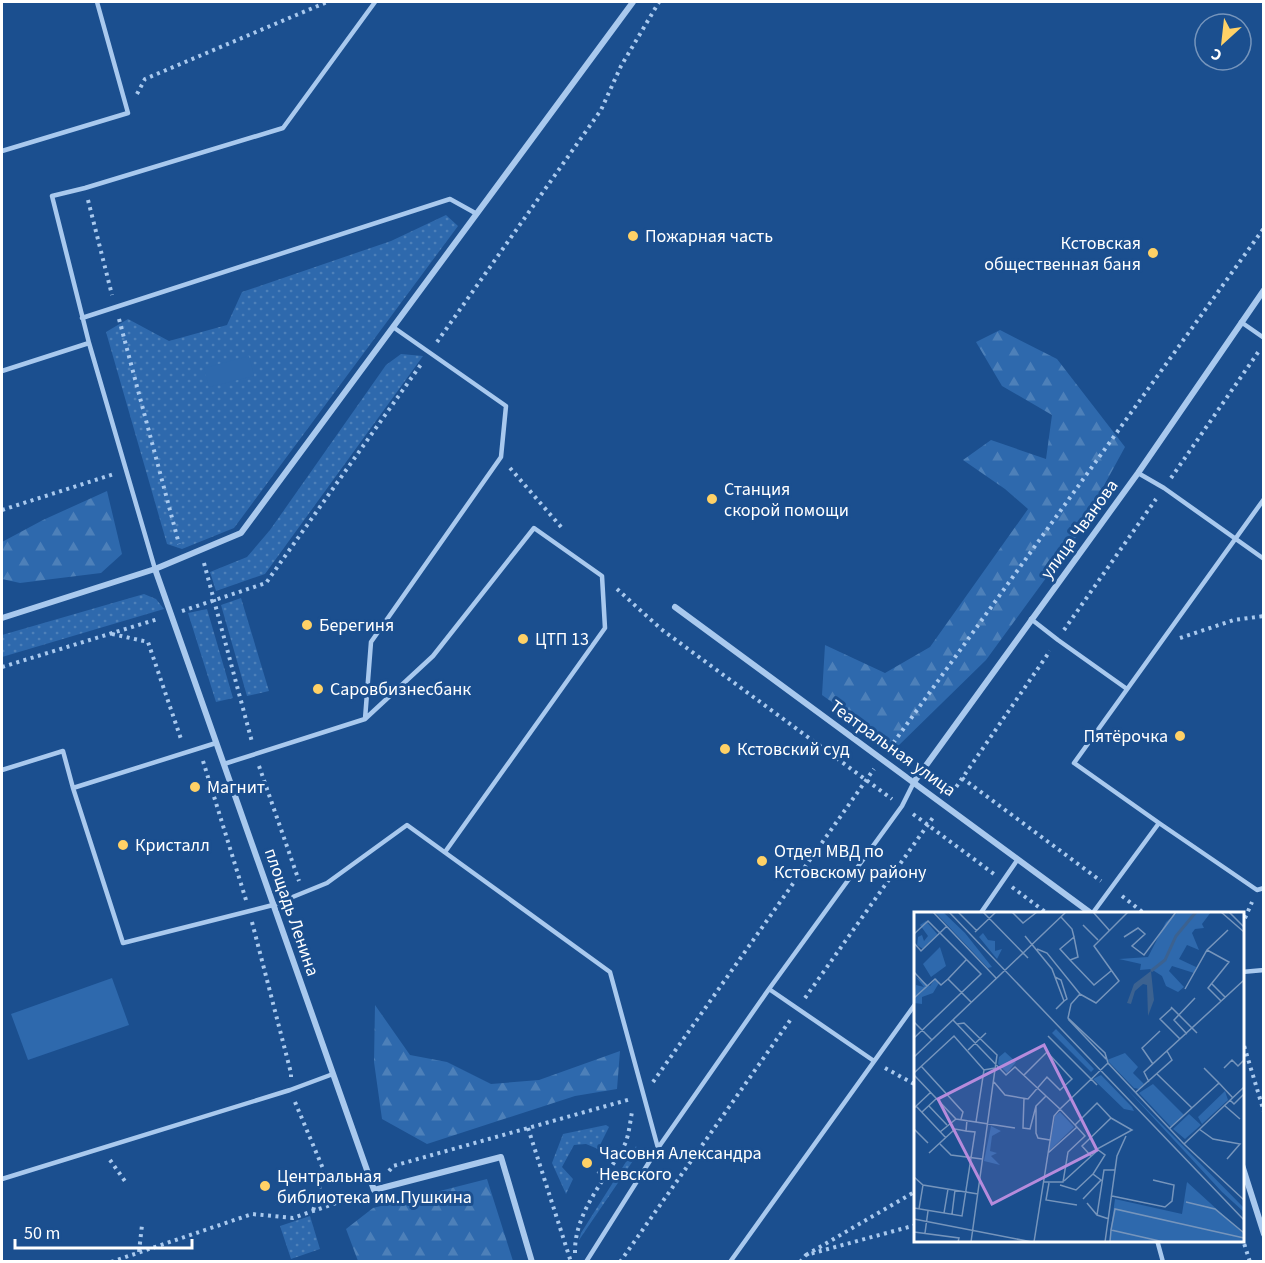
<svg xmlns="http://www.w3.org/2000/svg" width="1265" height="1263" viewBox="0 0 1265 1263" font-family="'Source Sans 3',sans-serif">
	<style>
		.grass { fill: url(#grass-dots) }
		.forest { fill: url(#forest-firs) }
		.green { fill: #2e69ad }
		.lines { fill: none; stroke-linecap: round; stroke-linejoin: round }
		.path { stroke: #a9c9ee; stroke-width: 4; stroke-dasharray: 3 4.5; stroke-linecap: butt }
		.lane { stroke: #a9c9ee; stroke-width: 4.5 }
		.street { stroke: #a9c9ee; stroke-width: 6 }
		.poi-dot { fill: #ffd166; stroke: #1b4f8f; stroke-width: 2 }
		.labels { text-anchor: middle; stroke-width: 6; stroke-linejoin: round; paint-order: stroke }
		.poi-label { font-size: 18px; fill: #fff; stroke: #1b4f8f; text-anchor: start }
		.street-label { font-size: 18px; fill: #fff; stroke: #1b4f8f }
		.inset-river { fill: none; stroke: #3c6290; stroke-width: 3 }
		.inset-road { fill: none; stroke: #7695bc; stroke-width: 1.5 }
		.view { fill: #b68bdc; fill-opacity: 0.15; stroke: #b68bdc; stroke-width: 3 }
		.inset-edge { fill: none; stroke: #fff; stroke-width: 3 }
	</style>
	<defs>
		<pattern id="grass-dots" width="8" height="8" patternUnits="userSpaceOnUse" patternTransform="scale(1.5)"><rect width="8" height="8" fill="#2e69ad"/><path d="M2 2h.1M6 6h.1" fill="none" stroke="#4d80b9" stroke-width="1.8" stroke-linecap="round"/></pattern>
		<pattern id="forest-firs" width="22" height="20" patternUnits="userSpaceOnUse" patternTransform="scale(1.5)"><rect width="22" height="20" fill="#2e69ad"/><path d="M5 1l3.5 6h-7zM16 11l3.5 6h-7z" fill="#4d80b9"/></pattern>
	</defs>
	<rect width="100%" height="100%" fill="#1b4f8f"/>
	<path class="grass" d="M446,215L458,226L234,528L182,549L167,544L106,332L128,319L169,341L227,325L242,292L391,241Z
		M401,354L423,356L265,574L216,591L210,572L247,557L270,530L386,365Z
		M144,594L156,599L164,609L2,657V635Z
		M241,598L269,691L247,696L221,605Z
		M207,609L233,698L216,702L188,613Z
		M606,1125L609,1127L598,1149L586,1144L574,1145L562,1167L573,1179L566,1194L552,1163L563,1134Z
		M636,1146L639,1152L579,1240L581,1233Z
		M310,1216L320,1249L291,1259L280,1226Z"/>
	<path class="forest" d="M1000,330L1057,359L1125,447L1076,537L986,660L896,748L822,695L825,645L885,673L930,647L1028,509L1005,489L963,460L991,440L1046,459L1052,415L1002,386L976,342Z
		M107,491L122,554L101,573L20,583L2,579V542L43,520Z
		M375,1005L410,1055L447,1062L491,1084L539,1080L620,1051L617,1089L575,1096L427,1144L382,1119L374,1062Z
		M487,1179L513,1261H358L346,1229L373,1208Z"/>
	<path class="green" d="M249,356L254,376L209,387L204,368Z
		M112,978L129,1025L28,1060L11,1014Z"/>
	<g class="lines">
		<path class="path" d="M137,94L145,79L327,2
			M88,200L112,295
			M119,319L179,544
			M437,342L601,110L621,66L659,2
			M510,468L562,528
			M1171,478L1259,351
			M2,510L114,474
			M204,563L252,742
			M617,589L661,629L892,799
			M182,611L266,583L422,363
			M1064,630L1156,499
			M112,634L148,642L181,739
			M1180,638L1234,620L1264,616
			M2,667L158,619
			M889,749L1264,228
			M203,761L246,900
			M259,766L299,881
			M962,778L1101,881
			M952,793L1050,651
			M913,814L994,874
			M1012,887L1048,914
			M1122,896L1145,914
			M252,922L291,1073V1077
			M1242,925L1252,902
			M805,998L934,816
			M1242,1039L1264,1112
			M885,1068L916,1085
			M653,1082L874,769
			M295,1102L324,1171L313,1211
			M528,1128L571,1262
			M110,1160L127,1184
			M389,1171L393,1166L631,1099
			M598,1171L604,1177
			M1242,1237L1250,1262
			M139,1252L142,1225
			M575,1253C574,1212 607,1178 625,1144C629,1135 630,1122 632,1112L633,1110
			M806,1255L916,1191
			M111,1262L252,1214L293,1218L362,1194
			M620,1262L791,1019
			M800,1262L806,1255L916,1225"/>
		<path class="lane" d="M2,151L128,113L97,2
			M82,318L450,199L477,214
			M1241,322L1264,338
			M89,343L52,196L85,188L283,128L375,2
			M2,371L89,343L155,569
			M1138,473L1164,488L1264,559
			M1031,619L1058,640L1127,689
			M365,719L433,656L534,528L602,576L605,628L445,852
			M224,764L365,719L371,642L501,457L506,406L393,327
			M2,770L63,751L73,788L123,943L273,905L327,883L407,825L610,972L658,1148
			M73,788L216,743
			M1159,823L1257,890L1264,888
			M980,914L1018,859
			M1092,914L1159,823L1074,763L1264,499
			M1242,972L1264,970
			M769,989L874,1061
			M2,1179L290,1090L333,1074
			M1157,1240L1163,1262
			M586,1262L658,1148L769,989L902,806L914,782
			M730,1262L916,1003"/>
		<path class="street" d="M155,569L241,533L633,2
			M675,607L1092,914
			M2,618L155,569L374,1190L501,1157L532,1262
			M914,782L1138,473L1264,290
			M1242,1165L1264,1234"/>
	</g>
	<g class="poi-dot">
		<circle cx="633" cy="236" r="6"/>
		<circle cx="1153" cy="253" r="6"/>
		<circle cx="712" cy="499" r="6"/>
		<circle cx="307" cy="625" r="6"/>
		<circle cx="523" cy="639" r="6"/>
		<circle cx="318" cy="689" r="6"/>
		<circle cx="1180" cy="736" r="6"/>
		<circle cx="725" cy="749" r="6"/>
		<circle cx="195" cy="787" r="6"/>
		<circle cx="123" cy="845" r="6"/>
		<circle cx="762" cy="861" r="6"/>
		<circle cx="587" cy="1163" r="6"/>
		<circle cx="265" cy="1186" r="6"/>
	</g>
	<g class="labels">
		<g class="poi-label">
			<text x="645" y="242">Пожарная часть</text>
			<text x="1141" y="249" text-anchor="end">Кстовская<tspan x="1141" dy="21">общественная баня</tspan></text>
			<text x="724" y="495">Станция<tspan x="724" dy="21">скорой помощи</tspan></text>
			<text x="319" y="631">Берегиня</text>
			<text x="535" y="645">ЦТП 13</text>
			<text x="330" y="695">Саровбизнесбанк</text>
			<text x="1168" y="742" text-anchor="end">Пятёрочка</text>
			<text x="737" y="755">Кстовский суд</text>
			<text x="207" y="793">Магнит</text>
			<text x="135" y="851">Кристалл</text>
			<text x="774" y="857">Отдел МВД по<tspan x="774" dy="21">Кстовскому району</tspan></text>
			<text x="599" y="1159">Часовня Александра<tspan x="599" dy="21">Невского</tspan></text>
			<text x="277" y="1182">Центральная<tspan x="277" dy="21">библиотека им.Пушкина</tspan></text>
		</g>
		<g class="street-label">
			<text transform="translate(1079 529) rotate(-54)" y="6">улица Чванова</text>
			<text transform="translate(893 748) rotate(36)" y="6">Театральная улица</text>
			<text transform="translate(292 912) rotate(71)" y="6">площадь Ленина</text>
		</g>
	</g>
	<g transform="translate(914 912)">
		<rect width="330" height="330" fill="#1b4f8f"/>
		<path d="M142,117L180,157L177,160L138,121ZM211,141L224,155L219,161L230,172L225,177L220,176L193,148ZM187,163L218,195L220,199L210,197L179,167ZM239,172L270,203L257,215L225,181ZM311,179L314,188L288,212L284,205ZM146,200L160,215L135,239L141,204ZM275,202L287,213L271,227L259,217Z" fill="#2e69ad"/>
		<path d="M21,0H29L51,21L78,55L74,56ZM264,0H297L288,12L290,16L281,17L278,21L285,38L273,33L265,47L282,55L280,61L258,54L255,59L270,75L264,80L252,74L248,64L237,57L226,58L227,52L205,47L234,45L252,10ZM12,9L24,23L9,37L3,33L4,25L8,23L10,29L14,24L6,13ZM69,21L74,28L81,29V39L88,37L83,47L65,25ZM26,35L32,54L17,65L9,52ZM2,65L16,74L22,66L25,71L19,81L8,85V92L0,91L2,73L10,75ZM91,140L102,150L93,161L84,152L85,145ZM210,174L330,296V300L308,280ZM77,214L87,219L78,224L76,239L83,241L77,244L86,253L70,249Z" fill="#2e69ad"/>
		<path d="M273,270L330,322V330H195L201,287L268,302Z" fill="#2e69ad"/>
		<path d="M237,59L240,88L234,104L233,73L229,72L221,79L217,92L213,91L220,72Z" fill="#3c6290"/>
		<path class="inset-river" d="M237,59L251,48L262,24L282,0"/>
		<path class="inset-road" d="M19,0L82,66M35,0L330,308M44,0L63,19M69,0L114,46M98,0L109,11L123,0M179,0L195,18M214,0L180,34L205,69L182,91L166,82L157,92L154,106L191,141L194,151L270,232L330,288M307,0L330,20M315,0L330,15M147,5L158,17L160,25L146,37L156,48L180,73L197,59M169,13L184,28M61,20L82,0M0,22L14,9L67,62L0,126M111,24L138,57L150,89L142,97M210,25L224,16L231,22L218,34L230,43L262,0M0,31L7,39L33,14M123,37L133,41L166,82M293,38L315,50L294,76L307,89M52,48L34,67L57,90M156,48L164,45L160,25M0,60L13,74M141,65L147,68L153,87L150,89M297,71L311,85M271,77L293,38L314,18M0,86L21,67L27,73L34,67M257,95L283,121M258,96L246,107L266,127M154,107L192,147M39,108L92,163L101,155L146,197L194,151M0,110L18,128M43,112L50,111L83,143L57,330M273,122L260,108L281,86M134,124L183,173M54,138L72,121M0,145L152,0M239,152L228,136L246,119M7,154L49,200L47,207M290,156L305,171M310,156L318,148L324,154L330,148M0,161L40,124L70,158M243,162L278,196M0,163L42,207L101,216M80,170L91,183L114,187L133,165L146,178L158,167L133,140L110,163M235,170L230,160L330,68M222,180L258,148L253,139M132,184L122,194V221L124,226L136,228M110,186L109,216L116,217L122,194M316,188L320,192L330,182M310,193L326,207M2,194L32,226M15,194L33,213M0,196L17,180M8,200L23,186M62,210L70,158L81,156M256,216L305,171L319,186M0,217L14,231M285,217L299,227L326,232L313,247M26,220L42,207M26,232L37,243L68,247M270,232L330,175M15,241L41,217L52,219M134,241L163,215M0,265L9,273L64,282M150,269L184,238M129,270H149L154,240L171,224L161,213M135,271L132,288L163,293M146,273L162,278L179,262M198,284L251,295L258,289L260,273L239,268M169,287L187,268L179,262L191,243L183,237L218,218L197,206M272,290L301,297L330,321M173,291L183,303L195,307M0,296L48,304L61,220L52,219L53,208M5,297L9,273M30,301L34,277M38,302L41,278M183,303L190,258H201M0,307L118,330M197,318L201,297L330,326M0,320L45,326L44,330M11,321L14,299M120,330L140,204L146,197L161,213L183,191L197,206L168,234L177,244M191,330L203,244L212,224M196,330L197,318L250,330"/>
		<path class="view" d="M130,133L183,238L78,292L24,187Z"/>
		<rect width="330" height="330" class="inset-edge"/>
	</g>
	<rect width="1265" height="1263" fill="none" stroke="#ffffff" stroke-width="6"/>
	<g transform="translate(1223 42) rotate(207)"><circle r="28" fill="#1b4f8f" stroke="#7695bc" stroke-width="1.5"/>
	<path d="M0-4.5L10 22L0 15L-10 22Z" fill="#ffd166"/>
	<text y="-9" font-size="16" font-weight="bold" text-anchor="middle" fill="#ffffff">С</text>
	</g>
	<path d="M15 1239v9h177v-9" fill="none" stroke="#ffffff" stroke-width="3"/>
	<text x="24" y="1239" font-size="18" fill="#ffffff" stroke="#1b4f8f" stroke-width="4.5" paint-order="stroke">50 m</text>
</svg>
